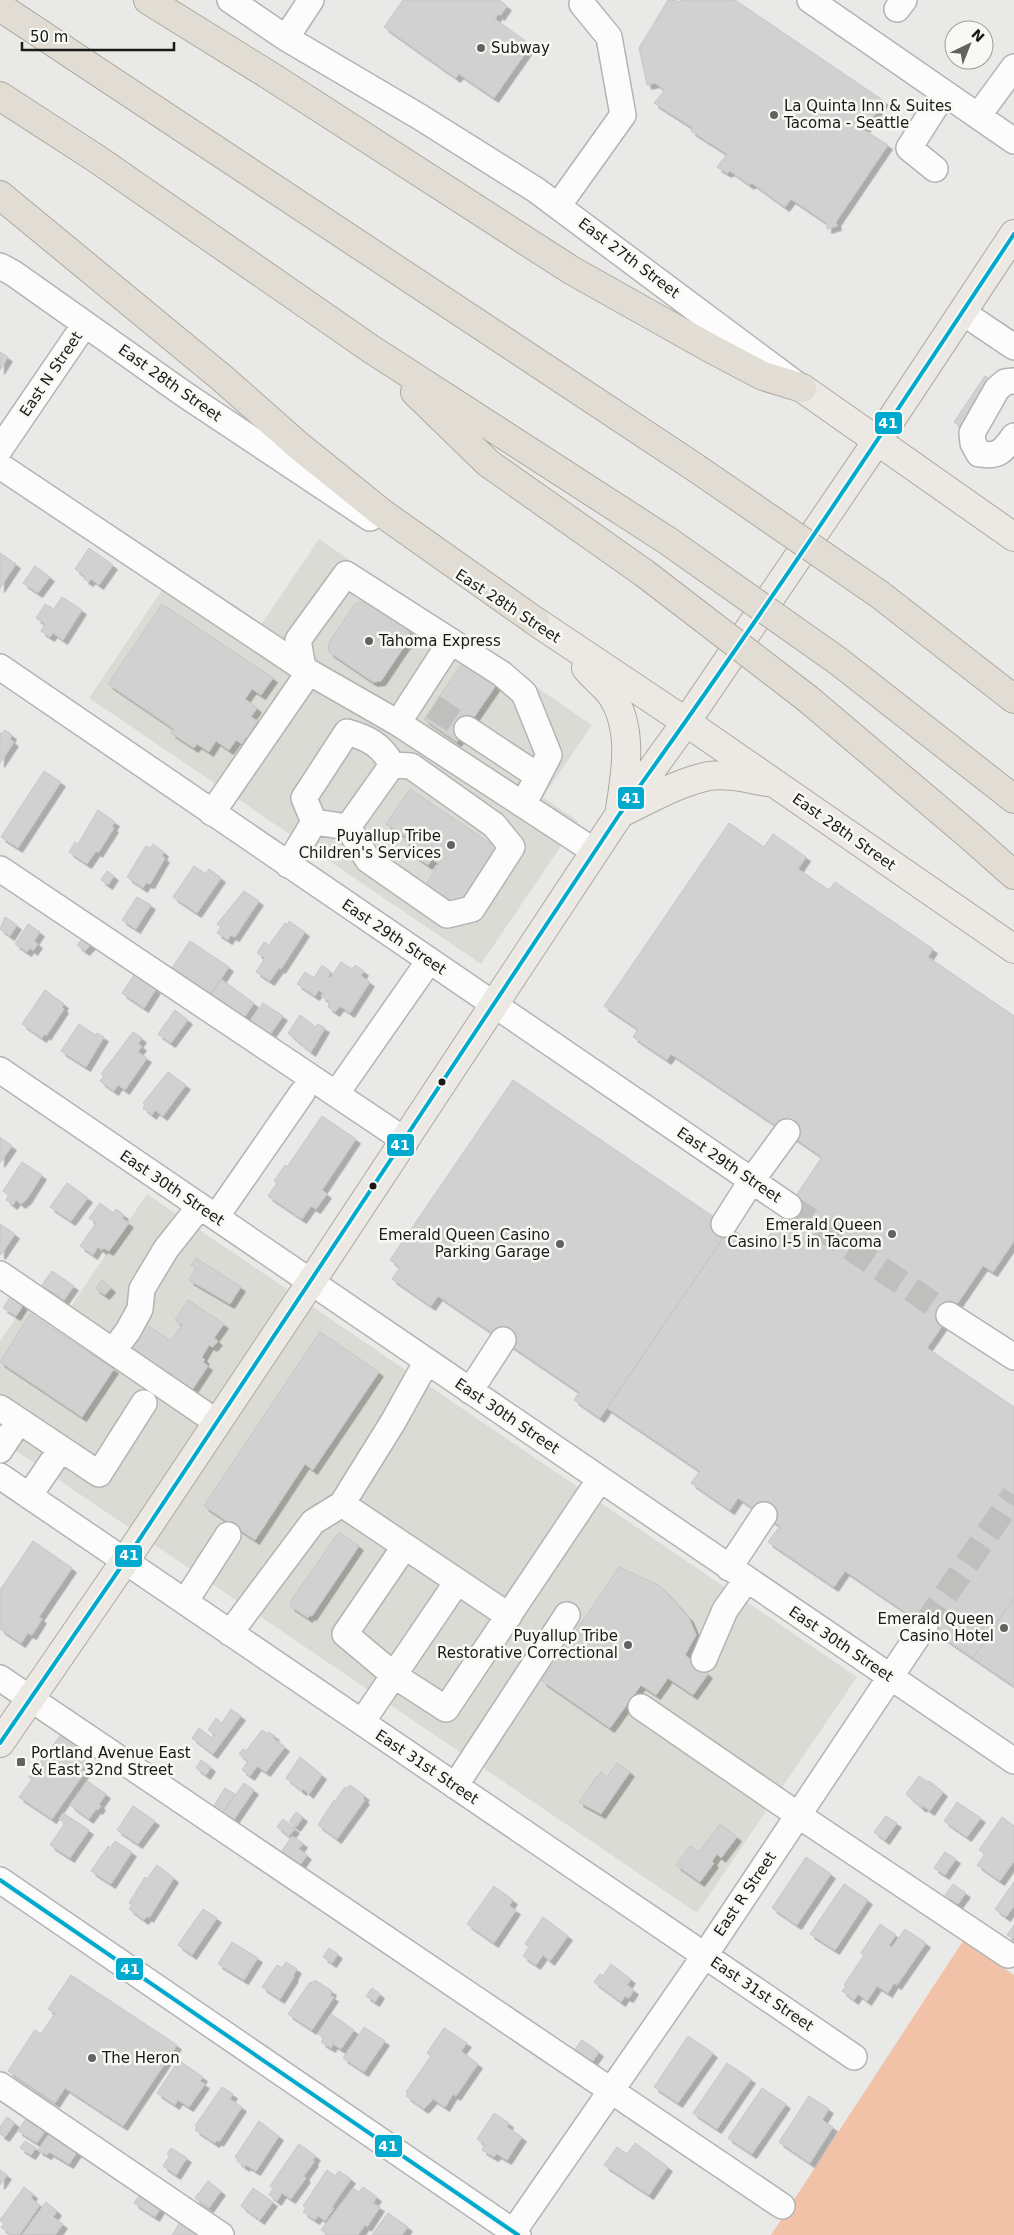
<svg xmlns="http://www.w3.org/2000/svg" width="1014" height="2235" viewBox="0 0 1014 2235" font-family="'DejaVu Sans',sans-serif">
	<style>
		.built { fill: #dadbd4 }
		.forest { fill: #f1c2a7 }
		.building { fill: #d0d1d0; stroke: #c5c7c5; filter: url(#shadow) }
		.lines { fill: none; stroke-linecap: round; stroke-linejoin: round }
		.minor-tunnel { stroke: #bfc0be; stroke-width: 25; stroke-dasharray: 25 12; stroke-linecap: butt }
		.minor-casing { stroke: #b3b4b2; stroke-width: 28 }
		.major-casing { stroke: #aea99e; stroke-width: 30 }
		.highway-casing { stroke: #aea99e; stroke-width: 30 }
		.minor { stroke: #fcfcfc; stroke-width: 25 }
		.major { stroke: #ece9e4; stroke-width: 28 }
		.highway { stroke: #e1ddd4; stroke-width: 28 }
		.highway-bridge-casing { stroke: #aea99e; stroke-width: 30; stroke-linecap: butt }
		.highway-bridge { stroke: #e1ddd4; stroke-width: 28 }
		.bus-1-casing { stroke: #f8f8f4; stroke-width: 8 }
		.bus-1 { stroke: #00a9ce; stroke-width: 4 }
		.poi-dot { fill: #626260; stroke: #f8f8f4; stroke-width: 2 }
		.bus-dot { fill: #191917; stroke: #f8f8f4; stroke-width: 2 }
		.labels { text-anchor: middle; stroke-width: 5; stroke-linejoin: round; paint-order: stroke }
		.poi-label { font-size: 15px; fill: #191917; stroke: #f8f8f4; text-anchor: start }
		.street-label { font-size: 15px; fill: #191917; stroke: #f8f8f4 }
		.line-badge { stroke: #f8f8f4; stroke-width: 2 }
		.badge-label { font-size: 14px; text-anchor: middle; font-weight: bold; fill: #fff }
	</style>
	<defs>
		<filter id="shadow"><feDropShadow dx="4.5" dy="4.5" stdDeviation="0" flood-color="#0004"/></filter>
	</defs>
	<rect width="100%" height="100%" fill="#e9eae8"/>
	<path class="built" d="M319,539L592,725L543,797L578,821L481,964L89,698L162,590L246,647Z
		M147,1194L857,1677L697,1913L0,1440V1341L39,1284L71,1306Z"/>
	<path class="forest" d="M963,1941L1014,1975V2235H771Z"/>
	<path class="building" d="M403,0H499L507,6L500,16L498,14L495,19L531,45L494,98L459,74L456,78L384,27Z
		M668,0H675L679,2L681,0H735L884,101L864,130L888,145L836,222L837,226L827,229V223L791,199L785,207L752,183L750,185L730,171L727,173L717,167L727,154L691,131L693,128L654,103L665,90L655,83L647,85L639,48Z
		M0,352L8,357L0,370Z
		M985,376L995,383L963,428L954,422Z
		M89,548L113,565L99,585L91,579L89,582L84,579L85,576L75,569Z
		M0,553L16,564L0,588Z
		M35,566L50,577L38,593L23,583Z
		M62,597L82,610L63,640L53,633L50,637L41,631L45,624L36,618L45,604L54,609Z
		M365,601L408,630L410,638L381,681L373,682L329,652L328,644L355,604Z
		M162,604L273,678L261,695L252,689L245,699L257,708L251,717L258,721L252,729L255,731L250,739L246,737L242,744L236,740L229,750L216,741L209,752L197,744L194,748L171,733L174,729L108,684Z
		M468,655L501,678L457,742L424,719Z
		M5,730L12,735L10,739L14,742L0,763V732L2,734Z
		M44,771L61,782L18,848L1,837Z
		M410,789L499,849L461,907L449,899L444,907L421,892L439,864L432,859L428,865L412,854L416,849L404,840L406,837L386,824Z
		M98,810L115,822L112,827L114,828L98,853L96,851L87,864L69,852L75,842L78,844Z
		M729,823L764,847L773,834L806,857L798,869L829,890L835,882L933,949L928,957L1014,1016V1241L993,1272L983,1266L927,1348L1014,1407V1598L973,1658L845,1571L834,1587L768,1542L780,1526L738,1498L730,1510L691,1483L700,1471L607,1408L730,1228L761,1248L822,1157L671,1054L667,1060L633,1037L638,1029L604,1006Z
		M153,844L164,852L162,856L165,858L150,884L146,883L143,888L127,877L146,846L150,848Z
		M194,866L206,874L209,869L221,878L197,913L173,897Z
		M107,871L114,876L108,885L101,880Z
		M244,891L259,901L235,937L231,935L228,940L217,933L221,927L217,924Z
		M137,897L151,905L136,929L122,920Z
		M5,917L17,925L10,936L0,929Z
		M289,921L305,932L281,969L279,968L270,981L256,972L265,958L257,953L264,942L269,945L285,923L287,925Z
		M28,924L40,932L34,941L38,944L33,951L30,948L27,952L15,944Z
		M83,938L91,945L85,951L77,945Z
		M190,941L229,967L211,994L172,968Z
		M341,962L352,969L355,965L364,971L361,976L370,982L350,1013L340,1006L335,1012L328,1007L330,1002L321,996L323,993L319,990L315,996L297,984L305,972L314,978L322,965L331,972L328,977L330,978Z
		M134,975L156,989L144,1008L122,993Z
		M221,979L254,1003L244,1018L209,996Z
		M45,990L64,1004L62,1007L64,1009L46,1036L44,1034L42,1038L22,1024Z
		M263,1003L283,1016L270,1035L251,1022Z
		M175,1010L188,1020L171,1043L158,1034Z
		M300,1015L316,1027L318,1024L325,1028L311,1052L288,1033Z
		M79,1024L95,1035L97,1033L104,1037L86,1067L61,1051Z
		M133,1032L142,1038L138,1044L142,1046L138,1052L147,1058L125,1090L118,1085L114,1091L100,1081L104,1076L101,1074Z
		M168,1072L186,1085L163,1116L155,1110L152,1115L143,1108L145,1104L143,1103Z
		M513,1080L730,1228L600,1418L574,1400L579,1392L438,1296L431,1306L392,1279L400,1267L390,1260Z
		M322,1116L356,1139L322,1190L327,1194L316,1209L311,1206L302,1219L268,1196L277,1183L274,1181L285,1165L287,1167Z
		M0,1137L12,1146L0,1163Z
		M22,1162L42,1175L27,1199L21,1204L16,1200L13,1205L6,1200L9,1195L3,1191Z
		M67,1183L88,1198L71,1221L50,1207Z
		M100,1203L113,1213L116,1209L124,1215L122,1218L129,1223L109,1251L104,1248L102,1250L98,1247L93,1255L80,1246L96,1223L89,1218Z
		M0,1224L15,1234L1,1255L0,1254Z
		M196,1258L241,1287L230,1304L189,1280L196,1268L191,1265Z
		M52,1271L74,1286L64,1300L42,1285Z
		M102,1280L111,1288L105,1295L95,1288Z
		M12,1294L25,1302L16,1316L3,1308Z
		M188,1300L224,1324L214,1338L218,1341L213,1347L209,1345L202,1357L205,1360L203,1362L208,1366L192,1390L131,1349L147,1325L171,1341L182,1325L175,1320Z
		M30,1314L114,1369L82,1417L0,1362Z
		M320,1332L379,1372L313,1470L305,1464L255,1540L204,1506Z
		M339,1532L359,1546L312,1616L310,1615L308,1618L290,1606L292,1604L290,1602Z
		M33,1541L72,1568L39,1617L42,1619L32,1635L28,1633L21,1643L0,1629V1590Z
		M619,1567L660,1586L689,1618L696,1635L685,1655L708,1674L693,1695L668,1678L656,1695L641,1685L610,1728L542,1681Z
		M1014,1598V1686L973,1658Z
		M231,1709L241,1716L213,1754L192,1738L199,1728L212,1738L215,1735L208,1730L216,1718L222,1723Z
		M262,1730L268,1734L269,1732L275,1736L273,1738L285,1747L266,1772L257,1766L250,1776L242,1770L248,1761L239,1754L243,1749L246,1751Z
		M63,1732L82,1746L72,1759L84,1758L86,1768L80,1769L85,1772L52,1819L19,1797L32,1779L29,1777Z
		M300,1757L322,1775L309,1794L303,1789L302,1791L286,1778Z
		M201,1760L211,1767L206,1775L196,1768Z
		M617,1763L630,1772L601,1814L579,1802L597,1776L598,1777L601,1772L607,1777Z
		M919,1776L928,1782L929,1781L943,1792L930,1811L923,1806L922,1808L906,1794Z
		M87,1781L106,1794L99,1804L101,1806L98,1810L96,1809L89,1819L70,1805Z
		M244,1783L254,1790L233,1821L222,1814Z
		M350,1785L365,1796L363,1798L365,1800L337,1839L318,1825L334,1800L335,1801L345,1787L347,1788Z
		M225,1788L235,1794L222,1813L213,1807Z
		M957,1802L981,1818L967,1837L944,1821Z
		M133,1806L155,1821L138,1844L117,1830Z
		M296,1812L303,1817L296,1827L289,1822Z
		M63,1813L89,1830L70,1858L50,1845L65,1823L59,1819Z
		M886,1816L897,1823L885,1840L874,1832Z
		M1002,1817L1014,1826V1861L1000,1881L977,1865L985,1854L979,1850Z
		M283,1819L295,1829L289,1836L277,1827Z
		M720,1824L737,1837L721,1858L717,1854L712,1861L714,1863L700,1882L676,1865L690,1846L699,1852Z
		M292,1836L303,1843L299,1849L307,1855L298,1868L279,1855Z
		M115,1841L132,1852L111,1884L91,1871L108,1846L110,1848Z
		M945,1852L956,1859L945,1875L934,1868Z
		M806,1857L831,1874L797,1925L772,1908Z
		M157,1865L174,1878L149,1918L147,1916L144,1920L129,1909L132,1905L129,1903L145,1877L147,1879Z
		M1014,1882V1906L1006,1917L995,1909Z
		M844,1884L868,1900L835,1950L810,1934Z
		M953,1884L966,1893L958,1904L945,1895Z
		M494,1886L513,1900L509,1906L516,1910L494,1943L467,1924Z
		M203,1909L217,1918L192,1955L178,1945Z
		M543,1917L568,1936L550,1961L543,1955L536,1965L523,1956L529,1947L525,1944Z
		M880,1924L896,1935L889,1945L892,1947L905,1929L926,1943L897,1985L894,1983L888,1993L877,1986L867,2001L858,1994L854,2000L842,1991L846,1986L844,1985L864,1955L861,1953Z
		M1014,1925V1939L1007,1935Z
		M232,1942L258,1958L244,1980L218,1964Z
		M329,1948L338,1954L332,1963L323,1957Z
		M286,1962L297,1969L293,1976L294,1977L280,1999L262,1987L277,1965L282,1968Z
		M611,1964L631,1979L627,1985L634,1990L629,1998L625,1996L621,2002L594,1982L600,1974L603,1976Z
		M71,1975L177,2045L123,2126L65,2088L55,2103L8,2071L35,2030L41,2034L55,2013L48,2009Z
		M315,1980L332,1991L330,1995L334,1997L312,2030L288,2014L310,1982L312,1983Z
		M372,1988L380,1994L375,2002L366,1996Z
		M331,2014L354,2030L341,2049L333,2044L331,2048L321,2042L324,2038L318,2034Z
		M364,2027L385,2041L364,2072L343,2058Z
		M444,2028L467,2043L461,2051L478,2064L456,2096L453,2094L445,2107L433,2099L424,2109L406,2096L408,2093L406,2092L431,2056L427,2053Z
		M688,2036L713,2053L678,2103L654,2087Z
		M582,2040L599,2052L590,2065L573,2052Z
		M181,2062L203,2077L200,2081L205,2084L189,2107L178,2100L175,2105L157,2093L175,2066L178,2067Z
		M727,2063L751,2079L717,2129L693,2113Z
		M222,2087L233,2094L230,2099L242,2107L219,2142L217,2140L215,2143L195,2130L197,2127L195,2126Z
		M762,2088L786,2104L752,2154L728,2138Z
		M809,2096L829,2109L822,2120L833,2127L810,2163L779,2142Z
		M494,2113L509,2123L507,2127L522,2137L507,2160L497,2154L494,2157L482,2150L485,2145L477,2139Z
		M28,2116L47,2128L37,2143L18,2131Z
		M7,2117L15,2123L5,2137L0,2134V2127Z
		M259,2121L279,2136L256,2171L246,2165L245,2167L237,2161L238,2159L235,2157Z
		M53,2128L81,2146L69,2164L49,2152L47,2155L38,2150Z
		M25,2141L36,2148L31,2155L20,2148Z
		M635,2143L668,2167L649,2195L604,2165L617,2147L627,2154Z
		M299,2144L316,2156L313,2160L314,2162L304,2176L306,2178L291,2199L282,2193L277,2201L269,2195L273,2188L270,2186Z
		M171,2148L187,2158L176,2175L163,2166L170,2155L167,2154Z
		M0,2170L7,2175L0,2185Z
		M327,2170L335,2176L339,2171L351,2179L332,2207L334,2208L325,2221L318,2216L315,2220L303,2212L306,2208L303,2206Z
		M208,2181L221,2191L209,2208L195,2198Z
		M24,2187L33,2194L31,2198L40,2205L20,2234L11,2235L1,2227L4,2224L0,2220Z
		M363,2187L377,2197L373,2203L380,2207L367,2227L365,2225L358,2235H328L321,2230L353,2188L359,2192Z
		M253,2188L273,2202L260,2220L241,2206Z
		M143,2190L163,2204L155,2217L134,2203Z
		M46,2202L57,2211L53,2217L63,2224L56,2234L22,2235Z
		M388,2213L408,2227L402,2235H372Z
		M182,2219L203,2235H172Z"/>
	<g class="lines">
		<path class="minor-tunnel" d="M433,707L467,729
			M789,1206L949,1315
			M925,1625L1014,1495"/>
		<defs>
			<path id="minor" d="M230,0L286,38L420,117L536,190L796,384
				M810,0L1014,141
				M897,9L904,0
				M286,38L311,0
				M978,116L1014,67
				M935,169L909,148L944,93
				M558,206L623,115L609,37L582,4
				M0,266L13,273L184,394L370,518
				M962,312L1014,347
				M1014,381L1005,382L997,389L972,433L973,443L979,454C999,457 1003,451 1014,436
				M0,449L85,324
				M0,466L309,672L398,723L594,851
				M0,667L789,1206
				M303,668L298,640L346,574L502,674L524,693L549,755L524,803
				M398,723L451,641
				M467,729L538,776
				M212,813L309,672
				M348,827L368,860L447,915L472,909L512,847L494,825L411,766L392,765
				M348,827L314,822L304,798L347,732C368,738 382,745 392,765
				M348,827L392,765
				M288,865L314,822
				M0,869L406,1141
				M0,1070L1014,1761
				M336,1094L429,961
				M216,1217L302,1093
				M724,1224L752,1180L787,1132
				M0,1274L218,1423
				M949,1315L1014,1357
				M113,1351L128,1331L140,1309L142,1289L166,1249L200,1206
				M470,1391L503,1340
				M0,1408L99,1474L144,1403
				M0,1450L19,1421
				M0,1476L854,2057
				M29,1496L61,1449
				M342,1504L509,1616
				M405,1546L345,1634L395,1676L446,1709L600,1479
				M729,1568L764,1515
				M185,1602L228,1535
				M230,1633L313,1522L342,1504L393,1422L427,1361
				M704,1659L725,1610L747,1579
				M0,1678L782,2206
				M641,1707L798,1815L1008,1955
				M362,1722L457,1582
				M455,1786L567,1615
				M0,1880L518,2235
				M0,2085L221,2235
				M511,2235L705,1955L925,1625"/>
			<path id="major" d="M802,388L1014,537
				M535,621L686,722L1014,949
				M586,668C593,677 603,684 610,693C634,726 626,772 620,809
				M623,812C650,799 679,782 709,776C728,773 749,779 767,782
				M0,1743L125,1561L311,1282L619,815L686,722L877,441L1014,234"/>
			<path id="highway" d="M148,0L272,77L571,270L708,347L763,376L802,388
				M0,7L696,468
				M0,96L97,159L371,349L668,541
				M0,195L222,378L299,446L382,513L535,621
				M415,392L488,463L644,573
				M879,594L1014,699
				M838,661L1014,799
				M808,699L970,836L1014,875"/>
		</defs>
		<use href="#minor" class="minor-casing"/>
		<use href="#major" class="major-casing"/>
		<use href="#highway" class="highway-casing"/>
		<use href="#minor" class="minor"/>
		<use href="#major" class="major"/>
		<use href="#highway" class="highway"/>
		<defs>
			<path id="highway-bridge" d="M696,468L879,594
				M668,541L838,661
				M644,573L808,699"/>
		</defs>
		<use href="#highway-bridge" class="highway-bridge-casing"/>
		<use href="#highway-bridge" class="highway-bridge"/>
		<defs>
			<path id="bus-1" d="M0,1743L125,1561L619,815C756,625 885,429 1014,234
				M0,1880L518,2235"/>
		</defs>
		<use href="#bus-1" class="bus-1-casing"/>
		<use href="#bus-1" class="bus-1"/>
	</g>
	<g class="poi-dot">
		<circle cx="481" cy="48" r="5"/>
		<circle cx="774" cy="115" r="5"/>
		<circle cx="369" cy="641" r="5"/>
		<circle cx="451" cy="845" r="5"/>
		<circle cx="892" cy="1234" r="5"/>
		<circle cx="560" cy="1244" r="5"/>
		<circle cx="1004" cy="1628" r="5"/>
		<circle cx="628" cy="1645" r="5"/>
		<rect x="16" y="1757" width="10" height="10" rx="2.5"/>
		<circle cx="92" cy="2058" r="5"/>
	</g>
	<g class="bus-dot">
		<circle cx="442" cy="1082" r="4.5"/>
		<circle cx="373" cy="1186" r="4.5"/>
	</g>
	<g class="labels">
		<g class="poi-label">
			<text x="491" y="53">Subway</text>
			<text x="784" y="111">La Quinta Inn &amp; Suites<tspan x="784" dy="17">Tacoma - Seattle</tspan></text>
			<text x="379" y="646">Tahoma Express</text>
			<text x="441" y="841" text-anchor="end">Puyallup Tribe<tspan x="441" dy="17">Children's Services</tspan></text>
			<text x="882" y="1230" text-anchor="end">Emerald Queen<tspan x="882" dy="17">Casino I-5 in Tacoma</tspan></text>
			<text x="550" y="1240" text-anchor="end">Emerald Queen Casino<tspan x="550" dy="17">Parking Garage</tspan></text>
			<text x="994" y="1624" text-anchor="end">Emerald Queen<tspan x="994" dy="17">Casino Hotel</tspan></text>
			<text x="618" y="1641" text-anchor="end">Puyallup Tribe<tspan x="618" dy="17">Restorative Correctional</tspan></text>
			<text x="31" y="1758">Portland Avenue East<tspan x="31" dy="17">&amp; East 32nd Street</tspan></text>
			<text x="102" y="2063">The Heron</text>
		</g>
		<g class="street-label">
			<text transform="translate(629 258) rotate(37)" y="5">East 27th Street</text>
			<text transform="translate(51 374) rotate(-56)" y="5">East N Street</text>
			<text transform="translate(170 383) rotate(35)" y="5">East 28th Street</text>
			<text transform="translate(508 606) rotate(33)" y="5">East 28th Street</text>
			<text transform="translate(844 832) rotate(35)" y="5">East 28th Street</text>
			<text transform="translate(394 937) rotate(34)" y="5">East 29th Street</text>
			<text transform="translate(729 1165) rotate(34)" y="5">East 29th Street</text>
			<text transform="translate(172 1188) rotate(34)" y="5">East 30th Street</text>
			<text transform="translate(507 1416) rotate(34)" y="5">East 30th Street</text>
			<text transform="translate(841 1644) rotate(34)" y="5">East 30th Street</text>
			<text transform="translate(427 1767) rotate(34)" y="5">East 31st Street</text>
			<text transform="translate(745 1894) rotate(-56)" y="5">East R Street</text>
			<text transform="translate(762 1994) rotate(34)" y="5">East 31st Street</text>
		</g>
	</g>
	<g class="line-badge">
		<rect x="874" y="411" width="29" height="24" rx="5" fill="#00a9ce"/>
		<rect x="617" y="786" width="28" height="24" rx="5" fill="#00a9ce"/>
		<rect x="386" y="1133" width="29" height="24" rx="5" fill="#00a9ce"/>
		<rect x="114" y="1544" width="29" height="24" rx="5" fill="#00a9ce"/>
		<rect x="115" y="1957" width="29" height="24" rx="5" fill="#00a9ce"/>
		<rect x="374" y="2134" width="29" height="24" rx="5" fill="#00a9ce"/>
	</g>
	<g class="badge-label">
		<text x="888" y="428">41</text>
		<text x="631" y="803">41</text>
		<text x="400" y="1150">41</text>
		<text x="129" y="1560">41</text>
		<text x="130" y="1974">41</text>
		<text x="388" y="2151">41</text>
	</g>
	<g transform="translate(969 45) rotate(43)"><circle r="24" fill="#f8f8f4" stroke="#9f9f9c"/>
	<path d="M0-4L9 19L0 12L-9 19Z" fill="#626260"/>
	<text y="-8" font-size="14" font-weight="bold" text-anchor="middle" fill="#191917">N</text>
	</g>
	<path d="M22 42v8h152v-8" fill="none" stroke="#191917" stroke-width="2.5"/>
	<text x="30" y="42" font-size="15" fill="#191917" stroke="#f8f8f4" stroke-width="4" paint-order="stroke">50 m</text>
</svg>
